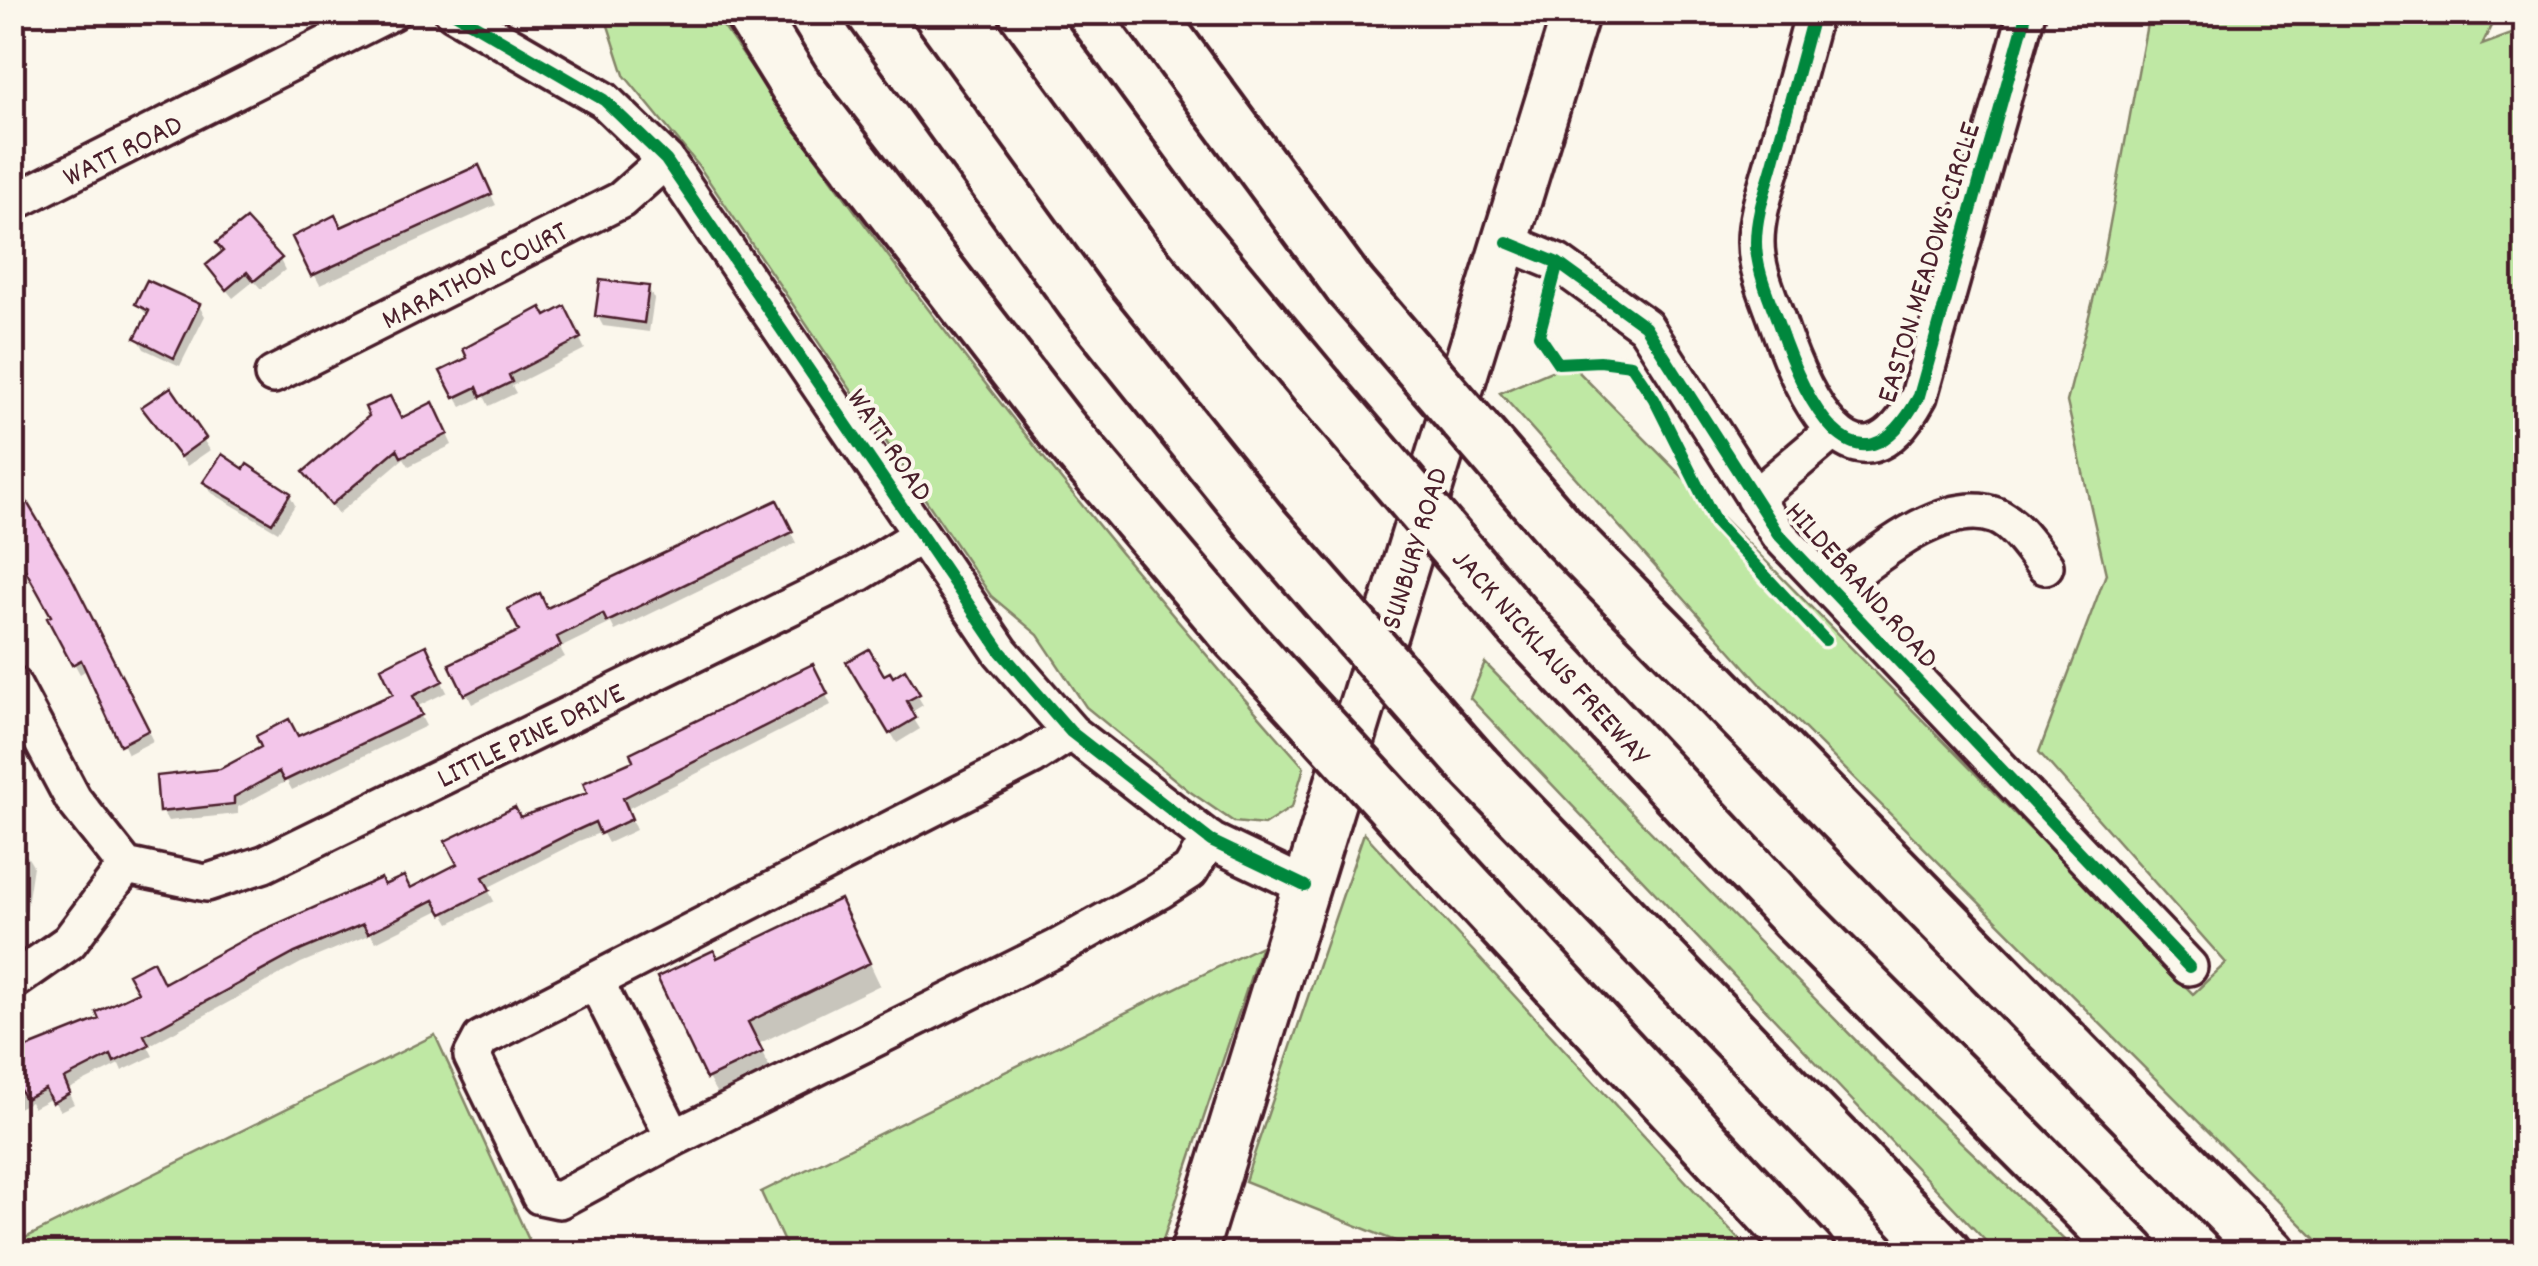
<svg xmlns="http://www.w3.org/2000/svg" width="2538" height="1266" viewBox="0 0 2538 1266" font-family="Dekko,sans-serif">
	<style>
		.green { fill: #bfe8a4; stroke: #848468; stroke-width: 2.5 }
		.shadow { fill: #0003 }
		.building { fill: #f3c6ea; stroke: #4a1f2b; stroke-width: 2.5 }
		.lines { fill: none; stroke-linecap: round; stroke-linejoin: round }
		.minor-casing { stroke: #4a1f2b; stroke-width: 42 }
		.major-casing { stroke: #4a1f2b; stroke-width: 52 }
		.highway-casing { stroke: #4a1f2b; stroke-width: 58 }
		.minor { stroke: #fbf7ec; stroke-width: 35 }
		.major { stroke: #fbf7ec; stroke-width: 45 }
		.highway { stroke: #fbf7ec; stroke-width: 50 }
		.highway-bridge-casing { stroke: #4a1f2b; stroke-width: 58; stroke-linecap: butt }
		.highway-bridge { stroke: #fbf7ec; stroke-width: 50 }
		.cycleway-casing { stroke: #fbf7ec; stroke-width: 19 }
		.cycleway { stroke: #00873e; stroke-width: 12 }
		.labels { text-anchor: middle; stroke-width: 8; stroke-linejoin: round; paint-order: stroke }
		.street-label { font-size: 30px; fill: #4a1f2b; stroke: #fbf7ec }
	</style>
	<rect width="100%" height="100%" fill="#fbf7ec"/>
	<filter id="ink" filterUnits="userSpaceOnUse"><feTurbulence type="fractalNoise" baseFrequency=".01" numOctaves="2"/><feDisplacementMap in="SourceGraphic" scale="20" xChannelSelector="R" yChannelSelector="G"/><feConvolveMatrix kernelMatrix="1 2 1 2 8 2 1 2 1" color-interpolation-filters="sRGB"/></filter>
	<g filter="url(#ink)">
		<path class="green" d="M604,13H714C896,277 1091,527 1304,767L1292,807L1264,825L1234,822L1189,791L1086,707L1038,635L991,596L698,165L624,75Z
			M2149,13H2497L2482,45L2525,29V1253H2330L1763,687L1500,393L1570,363L2193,994L2226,963L2039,752L2106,574L2067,402L2103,261Z
			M1485,663L1879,1064L2078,1253H1997L1470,698Z
			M1364,833L1752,1253H1425L1245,1181Z
			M1261,946L1159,1252L789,1253L761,1192Z
			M435,1035L535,1253H13V1244Z"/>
		<path class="shadow" d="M483,178L496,205L320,285L295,238L341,229Z
			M280,260L285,270L261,289L254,281L233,298L215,276Z
			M648,288L654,299L649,332L603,326L597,315Z
			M137,304L199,306L205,316L180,366L144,349L138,338L149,317Z
			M564,309L585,349L512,386L516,393L489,406L484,396L462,407L456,397L545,319Z
			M170,390L210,450L187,466L150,418Z
			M438,415L452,445L409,466L404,458L338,514L306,472L400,421Z
			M206,482L290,495L295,505L278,532L212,493Z
			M782,514L796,543L615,631L611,623L560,648L565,657L472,704L453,665L522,632L547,611Z
			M76,590L153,741L128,754L88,669L80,674L50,619Z
			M425,648L447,692L416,707L426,726L292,790L287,781L238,807V814L168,821L162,811L221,771L397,695Z
			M850,663L892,680L904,673L923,705L910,713L920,729L897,743Z
			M812,668L831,705L627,809L636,830L608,843L602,832L579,841L487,888L494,901L450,923L442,909L376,942L371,934L301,963L148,1046L153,1056L122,1071L119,1064L67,1090L74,1104L60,1111L52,1098L33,1108L30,1102L12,1111V1065L28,1059L24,1051L57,1035L62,1039L164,986L384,888L410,890L460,865L519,820L590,794L637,762Z
			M12,854L27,856L33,866L26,912L12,910Z
			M851,923L880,985L758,1044L773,1074L720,1099L708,1078L717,961Z"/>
		<path class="building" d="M479,165L492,194L311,276L292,237L335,215L341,227Z
			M246,219L282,258L254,281L247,272L226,290L206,265L223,251L216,243Z
			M147,280L200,304L174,358L135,338L149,311L135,304Z
			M600,280L649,286L644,323L595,316Z
			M565,306L581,338L509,375L512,382L481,397L477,387L454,398L440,371L467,358L463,349L541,307L546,316Z
			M171,387L206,438L180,457L141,407Z
			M390,396L401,418L433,402L448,434L401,457L397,449L331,505L303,472L369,416L365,407Z
			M222,454L244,469L247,464L291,493L272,523L203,482Z
			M12,477L71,576L149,730L120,745L81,660L72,665L47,618L51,616L12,546Z
			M777,500L793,532L607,622L603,614L557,637L561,646L464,695L449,664L519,631L508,609L540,593L547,608Z
			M426,645L443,681L413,696L422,715L284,781L279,772L234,797V804L159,812L156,776L220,769L261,747L256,736L289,719L298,736L393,694L381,668Z
			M869,649L884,675L890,672L893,677L905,669L920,694L907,701L916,718L889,734L846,662Z
			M813,664L828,694L623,798L632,819L600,834L595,822L573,832L483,877L490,890L442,914L434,900L368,933L363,924L295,953L144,1035L149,1045L114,1062L111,1055L64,1079L70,1093L52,1103L45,1089L25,1099L12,1075V1063L25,1057L21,1050L99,1019L96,1012L138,992L128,974L153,961L164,983L254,934L381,878L384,885L404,876L410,888L457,864L445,841L515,807L520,817L587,793L583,783L633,761L630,753Z
			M840,899L870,963L748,1022L763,1052L706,1079L657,977L714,950L717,958Z"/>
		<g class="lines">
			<defs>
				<path id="minor" d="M453,12L604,100L666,160L1001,652L1071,732L1211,841L1305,886
					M1814,12C1801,62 1787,111 1774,160C1767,186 1756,214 1756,242C1756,270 1769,297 1778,323C1801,391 1855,514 1919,396L2027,12
					M12,203L391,12
					M1507,242L1558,263L1645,326L1778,534L2189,967
					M273,375L621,200L666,160
					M1754,498L1832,432
					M1831,590C1871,560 1944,495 1996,516C2016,524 2032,550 2045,566
					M12,684L73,799L126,866
					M126,866L206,883L264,864L859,573L921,535
					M12,982L69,942L126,866
					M596,982L674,1138L1057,948L1159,891L1190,871L1209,839
					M674,1138L559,1200L540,1196L472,1056L481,1039L1032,757L1071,732"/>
				<path id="major" d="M1193,1254L1576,12"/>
				<path id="highway" d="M750,12L796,86L1061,429L1237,636
					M872,12L1082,301L1264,527
					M1025,12L1178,220L1318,388
					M1148,12L1350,286
					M1564,534L2271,1254
					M1520,624L1794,916L2132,1254
					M1475,767L1946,1254
					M1449,867L1809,1254"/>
			</defs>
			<use href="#minor" class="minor-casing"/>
			<use href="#major" class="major-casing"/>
			<use href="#highway" class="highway-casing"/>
			<use href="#minor" class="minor"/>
			<use href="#major" class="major"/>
			<use href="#highway" class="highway"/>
			<defs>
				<path id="highway-bridge" d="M1350,286L1564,534
					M1318,388L1520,624
					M1264,527L1475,767
					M1237,636L1449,867"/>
			</defs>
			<use href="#highway-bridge" class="highway-bridge-casing"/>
			<use href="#highway-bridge" class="highway-bridge"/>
			<defs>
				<path id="cycleway" d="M453,12L604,100L666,160L1001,652L1071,732L1211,841L1305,886
					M1814,12C1801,62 1787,111 1774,160C1767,186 1756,214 1756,242C1756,270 1769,297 1778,323C1801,391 1855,514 1919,396L2027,12
					M1507,242L1558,263L1645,326L1778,534L2189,967
					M1558,263L1539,335L1558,363L1600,361L1631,365L1654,399L1716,523L1825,640"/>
			</defs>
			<use href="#cycleway" class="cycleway-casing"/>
			<use href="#cycleway" class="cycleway"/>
		</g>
	</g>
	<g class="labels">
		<g class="street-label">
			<text transform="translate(122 149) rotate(-26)" y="10">WATT ROAD</text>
			<text transform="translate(1927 262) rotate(-73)" y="10">EASTON MEADOWS CIRCLE</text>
			<text transform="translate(474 274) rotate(-27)" y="10">MARATHON COURT</text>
			<text transform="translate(891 444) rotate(56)" y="10">WATT ROAD</text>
			<text transform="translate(1413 548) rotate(-73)" y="10">SUNBURY ROAD</text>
			<text transform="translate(1863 584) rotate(48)" y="10">HILDEBRAND ROAD</text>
			<text transform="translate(1552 656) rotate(48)" y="10">JACK NICKLAUS FREEWAY</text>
			<text transform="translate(530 734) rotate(-26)" y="10">LITTLE PINE DRIVE</text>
		</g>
	</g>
	<rect width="2538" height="1266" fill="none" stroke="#fbf7ec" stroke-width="50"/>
	<rect x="25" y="25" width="2488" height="1216" fill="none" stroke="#4a1f2b" stroke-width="4" filter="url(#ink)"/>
</svg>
